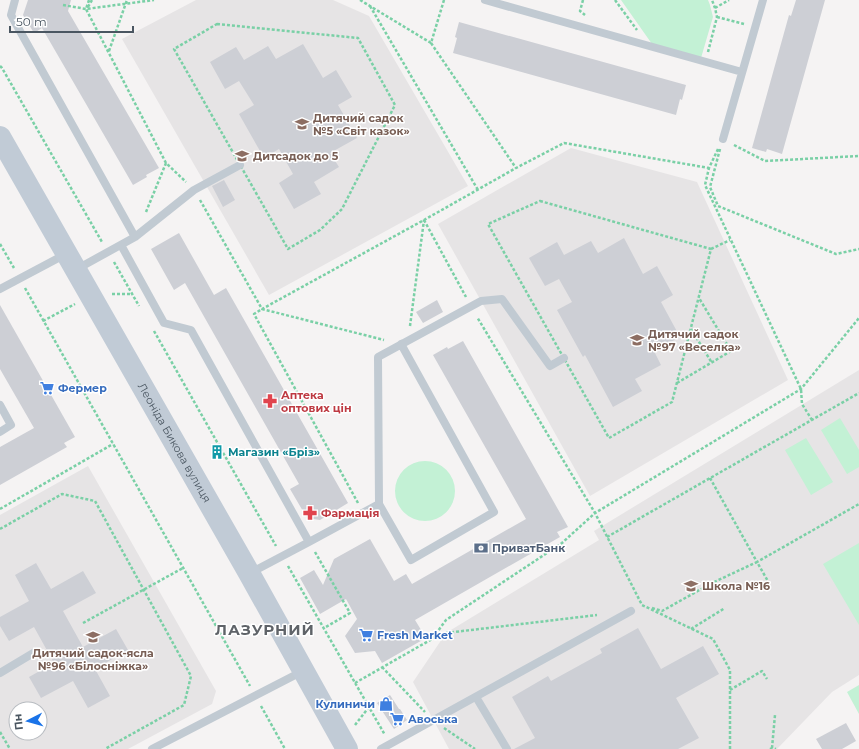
<svg xmlns="http://www.w3.org/2000/svg" width="859" height="749" viewBox="0 0 859 749" font-family="Montserrat,sans-serif">
	<style>
		.education { fill: #e6e4e5; fill-rule: evenodd }
		.green { fill: #c3f1d5 }
		.building { fill: #cdcfd5 }
		.lines { fill: none; stroke-linecap: round; stroke-linejoin: round }
		.path { stroke: #7ad0a6; stroke-width: 2.5; stroke-dasharray: 3 2; stroke-linecap: butt }
		.lane { stroke: #c1cad2; stroke-width: 8 }
		.secondary { stroke: #c1cbd6; stroke-width: 22 }
		.labels { text-anchor: middle; stroke-width: 3; stroke-linejoin: round; paint-order: stroke }
		.education-label { font-size: 11px; font-weight: bold; fill: #785e54; stroke: #fff; text-anchor: start }
		.shop-label { font-size: 11px; font-weight: bold; fill: #366cbe; stroke: #fff; text-anchor: start }
		.health-label { font-size: 11px; font-weight: bold; fill: #be3a42; stroke: #fff; text-anchor: start }
		.street-label { font-size: 11px; fill: #4a5661; stroke: #fff }
		.culture-label { font-size: 11px; font-weight: bold; fill: #0d838f; stroke: #fff; text-anchor: start }
		.service-label { font-size: 11px; font-weight: bold; fill: #4e5e75; stroke: #fff; text-anchor: start }
		.district-label { font-size: 15px; font-weight: bold; letter-spacing: 1px; fill: #5f6368; stroke: #fff }
	</style>
	<rect width="100%" height="100%" fill="#f5f3f3"/>
	<path class="education" d="M196,0H333L369,16L468,186L269,295L122,39Z
		M571,148L697,182L788,380L590,496L438,224Z
		M859,370V675L832,692L777,749H449L413,682L446,633L599,540L594,531Z
		M88,466L216,691L212,704L128,749H0V515ZM16,709H40V733H16Z"/>
	<path class="green" d="M621,0H708L710,5L713,17L701,58L652,44Z
		M840,418L859,450V467L847,474L821,430Z
		M806,438L833,482L811,495L785,450Z
		M395 491a30 30 0 1 1 60 0a30 30 0 1 1-60 0Z
		M859,543V625L823,564Z
		M859,685V714L847,692Z"/>
	<path class="building" d="M28,0H71L68,11L159,168L146,175L147,177L133,185L42,28L34,33L23,15Z
		M796,0H825L782,154L767,149L766,152L752,148L789,15L791,16Z
		M459,22L686,85L682,100L680,99L676,115L453,53L457,38L455,37Z
		M303,44L323,78L336,70L352,97L338,105L357,138L330,153L339,167L314,182L321,194L294,209L279,183L293,174L279,149L264,158L239,114L254,105L239,81L225,89L210,62L236,47L244,60L268,46L276,59Z
		M224,180L235,200L223,207L212,186Z
		M179,233L214,295L226,288L348,503L320,520L307,518L290,489L299,484L185,283L174,290L151,249Z
		M624,238L643,274L657,266L673,295L661,302L680,337L654,351L661,365L635,379L642,391L613,407L585,355L583,357L557,310L572,302L559,279L545,286L529,258L557,242L564,255L591,241L598,253Z
		M437,300L443,312L423,323L416,312Z
		M0,305L75,437L64,443L67,447L0,485V447L34,428L0,369Z
		M463,341L568,527L557,532L560,537L415,620L426,638L382,663L375,651L355,653L345,636L357,619L346,599L320,614L300,578L314,570L323,585L334,559L370,539L394,581L406,574L412,584L526,519L433,355L447,347L448,349Z
		M36,563L51,589L83,571L96,593L63,611L83,647L116,629L128,650L95,669L110,696L88,708L73,681L41,698L29,677L54,663L34,627L9,641L0,626V617L29,601L15,575Z
		M638,628L661,669L703,646L719,674L676,698L699,738L678,749H514L535,738L512,697L548,676L551,681L602,653L600,649Z
		M390,695L399,709H400L407,720L394,729L377,703Z
		M846,723L856,741L842,749H822L816,739Z"/>
	<g class="lines">
		<path class="path" d="M89,0L86,9L166,163
			M360,0L431,43
			M444,0L431,43L516,168
			M583,0L580,11L585,15
			M615,0L637,30
			M63,5L86,9L154,0
			M370,6L478,190
			M88,7L92,0
			M715,8L729,0
			M717,17L744,24
			M217,24L358,38L395,105L342,209L320,230L288,249L174,49Z
			M109,51L127,0
			M708,52L717,17L715,8L712,0
			M0,66L2,68L102,242
			M734,145L765,161L859,156
			M718,149L709,168L705,185L801,389L802,404L812,420
			M720,149L710,187L718,206L836,254L859,249
			M200,200L262,309L424,220L516,168L564,143L709,168
			M540,201L711,249L672,402L609,438L488,224Z
			M146,212L166,163L186,182
			M424,220L466,297
			M0,244L14,268
			M711,249L730,240
			M114,262L139,306
			M25,288L250,686
			M112,294H132
			M43,321L75,304
			M410,326L424,220
			M691,329L712,363
			M154,331L276,546
			M677,383L731,351L699,298
			M710,478L757,562L859,504
			M358,503L254,314L262,309L384,340
			M0,509L113,444
			M0,529L62,494L95,501L191,676L184,705L105,749
			M607,537L859,393
			M315,552L350,613L324,628
			M288,566L385,735
			M652,608L662,611L712,583L757,562L769,583
			M83,623L183,568
			M691,629L725,608
			M432,638L446,633L597,615
			M382,667L425,712
			M355,683L432,639L446,620L562,543L595,513L477,317
			M730,690L762,671L767,679
			M261,706L285,749
			M355,725L369,707
			M444,728L475,749
			M0,732L10,749
			M772,748L775,715
			M730,749V670L713,639L642,605L595,513L801,389L859,318
			M770,749L772,748L776,749"/>
		<path class="lane" d="M15,0L11,15L135,237
			M485,0L742,72
			M723,139L763,0
			M121,245L164,323L191,330L309,542
			M77,269L135,237L194,190L240,165
			M0,289L66,254
			M0,405L11,425L0,432
			M379,504L411,560L494,512L401,344
			M250,573L309,542L379,504L378,357L481,301L502,299L550,366L564,358
			M0,673L35,652
			M476,697L507,749
			M152,749L303,671
			M381,749L631,611"/>
		<path class="secondary" id="s1" d="M0,137L249,573L347,749"/>
	</g>
	<defs>
		<symbol id="school-bare" viewBox="-9 -9 18 18"><path d="M0-5L7-2L0 1L-7-2ZM-4 1L0 2.5L4 1V4Q0 6-4 4Z" fill="#8d6e63" stroke="#fff" stroke-width="2.5" paint-order="stroke"/></symbol>
		<symbol id="supermarket-bare" viewBox="-9 -9 18 18"><path d="M-6-5.5h2.5l.6 2H6L4.5 2H-2.5L-4.4-4H-6ZM-1.5 3.2a1.3 1.3 0 1 0 .1 0ZM3 3.2a1.3 1.3 0 1 0 .1 0Z" fill="#3f7fe0" stroke="#fff" stroke-width="2.5" paint-order="stroke"/></symbol>
		<symbol id="pharmacy-bare" viewBox="-9 -9 18 18"><path d="M-2-6h4v4h4v4h-4v4h-4v-4h-4v-4h4Z" fill="#e0444e" stroke="#fff" stroke-width="2.5" paint-order="stroke"/></symbol>
		<symbol id="building-bare" viewBox="-9 -9 18 18"><path d="M-4-6H4V6H1V3H-1V6H-4ZM-2.5-4.3h1.7v1.8h-1.7ZM.8-4.3h1.7v1.8H.8ZM-2.5-1h1.7V.8h-1.7ZM.8-1h1.7V.8H.8Z" fill="#0f9aa8" stroke="#fff" stroke-width="2.5" paint-order="stroke"/></symbol>
		<symbol id="bank-bare" viewBox="-9 -9 18 18"><path d="M-6-4H6V4H-6ZM0-2.3a2.3 2.3 0 1 0 0 4.6a2.3 2.3 0 1 0 0-4.6Z" fill="#5c6f8a" stroke="#fff" stroke-width="2.5" paint-order="stroke"/></symbol>
		<symbol id="shop-bare" viewBox="-9 -9 18 18"><path d="M-5-2.5h2.3a2.7 3.5 0 0 1 5.4 0H5L5.5 6h-11ZM-1.5-2.5h3a1.5 2.3 0 0 0-3 0Z" fill="#3f7fe0" stroke="#fff" stroke-width="2.5" paint-order="stroke"/></symbol>
	</defs>
	<g fill-rule="evenodd">
		<use href="#school-bare" x="292" y="114" width="20" height="20"/>
		<use href="#school-bare" x="232" y="146" width="20" height="20"/>
		<use href="#school-bare" x="627" y="330" width="20" height="20"/>
		<use href="#supermarket-bare" x="37" y="378" width="20" height="20"/>
		<use href="#pharmacy-bare" x="260" y="391" width="20" height="20"/>
		<use href="#building-bare" x="207" y="442" width="20" height="20"/>
		<use href="#pharmacy-bare" x="300" y="503" width="20" height="20"/>
		<use href="#bank-bare" x="471" y="538" width="20" height="20"/>
		<use href="#school-bare" x="681" y="576" width="20" height="20"/>
		<use href="#supermarket-bare" x="356" y="625" width="20" height="20"/>
		<use href="#school-bare" x="83" y="627" width="20" height="20"/>
		<use href="#shop-bare" x="376" y="694" width="20" height="20"/>
		<use href="#supermarket-bare" x="387" y="709" width="20" height="20"/>
	</g>
	<g class="labels">
		<g class="education-label">
			<text x="313" y="122">Дитячий садок<tspan x="313" dy="13">№5 «Світ казок»</tspan></text>
			<text x="253" y="160">Дитсадок до 5</text>
			<text x="648" y="338">Дитячий садок<tspan x="648" dy="13">№97 «Веселка»</tspan></text>
			<text x="702" y="590">Школа №16</text>
			<text x="93" y="657" text-anchor="middle">Дитячий садок-ясла<tspan x="93" dy="13">№96 «Білосніжка»</tspan></text>
		</g>
		<g class="shop-label">
			<text x="58" y="392">Фермер</text>
			<text x="377" y="639">Fresh Market</text>
			<text x="375" y="708" text-anchor="end">Кулиничи</text>
			<text x="408" y="723">Авоська</text>
		</g>
		<g class="health-label">
			<text x="281" y="399">Аптека<tspan x="281" dy="13">оптових цін</tspan></text>
			<text x="321" y="517">Фармація</text>
		</g>
		<g class="street-label">
			<text dy="4" stroke="none"><textPath href="#s1" startOffset="352">Леоніда Бикова вулиця</textPath></text>
		</g>
		<g class="culture-label">
			<text x="228" y="456">Магазин «Бріз»</text>
		</g>
		<g class="service-label">
			<text x="492" y="552">ПриватБанк</text>
		</g>
		<g class="district-label">
			<text x="265" y="635">ЛАЗУРНИЙ</text>
		</g>
	</g>
	<g transform="translate(28 721) rotate(264)"><circle r="19" fill="#ffffff" stroke="#b7bbc0"/>
	<path d="M0-3L7 15L0 10L-7 15Z" fill="#1a73e8"/>
	<text y="-6" font-size="11" font-weight="bold" text-anchor="middle" fill="#4a5661">Пн</text>
	</g>
	<path d="M10 26v6h123v-6" fill="none" stroke="#4a5661" stroke-width="2"/>
	<text x="16" y="26" font-size="12" fill="#4a5661" stroke="#ffffff" stroke-width="3" paint-order="stroke">50 m</text>
</svg>
